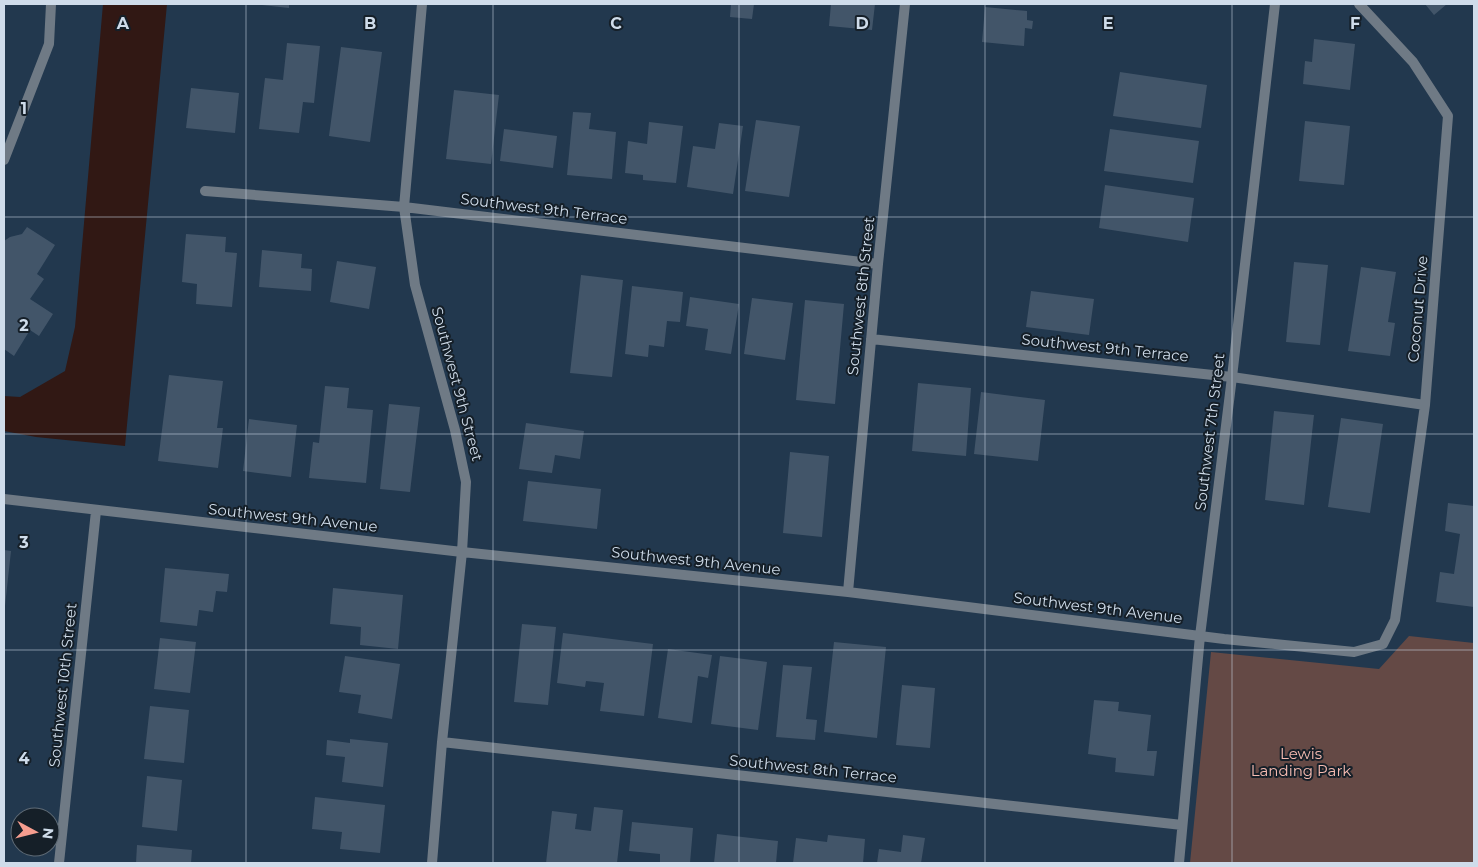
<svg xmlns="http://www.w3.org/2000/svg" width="1478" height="867" viewBox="0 0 1478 867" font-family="Montserrat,sans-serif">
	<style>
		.green { fill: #644945 }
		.water { fill: #311814 }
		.building { fill: #425569 }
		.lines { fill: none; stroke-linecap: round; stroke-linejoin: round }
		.lane { stroke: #6f7a85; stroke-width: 10 }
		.street { stroke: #6f7a85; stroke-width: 10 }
		.grid { fill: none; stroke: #cfdcea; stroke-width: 1; stroke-opacity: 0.55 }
		.labels { text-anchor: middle; stroke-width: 4; stroke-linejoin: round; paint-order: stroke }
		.street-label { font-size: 15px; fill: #cfdcea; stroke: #151f28 }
		.park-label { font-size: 15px; fill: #f7bcb2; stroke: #151f28 }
		.grid-label { font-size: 16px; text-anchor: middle; font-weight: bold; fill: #cfdcea; stroke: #151f28; stroke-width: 4; stroke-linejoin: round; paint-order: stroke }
	</style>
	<rect width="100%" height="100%" fill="#22384e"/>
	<path class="green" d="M1409,636L1474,643V863H1190L1211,652L1379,669Z"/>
	<path class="water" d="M103,4H167L125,446L36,437L4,431V396L20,397L65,371L75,327Z"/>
	<path class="building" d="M262,4H289V8L262,5Z
		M731,4H754L752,19L730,17Z
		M831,4H875L872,30L829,26Z
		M1425,4H1447L1434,15Z
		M985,7L1027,11V20L1033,21L1032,29L1025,28L1024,46L982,42Z
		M1314,39L1355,44L1350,90L1303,84L1305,61L1312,62Z
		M287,43L320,46L314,103L303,102L299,133L259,129L265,78L283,80Z
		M341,47L382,52L370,142L329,136Z
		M1120,72L1207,85L1201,128L1113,116Z
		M191,88L239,93L235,133L186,128Z
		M454,90L499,95L491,164L446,159Z
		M573,112L591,113L589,129L616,132L612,179L567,175Z
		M756,120L800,126L789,197L745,191Z
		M1305,121L1350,126L1344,185L1299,181Z
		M649,122L683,126L676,183L643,180V175L625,173L628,141L647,144Z
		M719,123L743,126L733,194L687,187L693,146L715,149Z
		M504,129L557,136L553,168L500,161Z
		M1110,129L1199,141L1193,183L1104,171Z
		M1105,185L1194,198L1188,242L1099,228Z
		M27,227L55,245L37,274L44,279L30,299L53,314L39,336L30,330L14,356L4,349V241L10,237L22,234Z
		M186,234L226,237L225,252L237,253L232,307L196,304L197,284L182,282Z
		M262,250L302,254L301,268L312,269L311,291L259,287Z
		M337,261L376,267L369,309L330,302Z
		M1294,262L1328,265L1320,345L1286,342Z
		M1361,267L1396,272L1388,322L1395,323L1390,356L1348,351Z
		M581,275L623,280L612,377L570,373Z
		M632,286L683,292L680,322L667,321L664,347L649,345L648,357L625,354Z
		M1031,291L1094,299L1089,335L1026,327Z
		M690,297L739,304L731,354L705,350L708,329L686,326Z
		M752,298L793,303L785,360L744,354Z
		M805,300L844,304L835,404L796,400Z
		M169,375L223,381L217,428H223L218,468L158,461Z
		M918,383L971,388L966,456L912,451Z
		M325,386L349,388L347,408L373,410L366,483L309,478L313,442L319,443Z
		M981,392L1045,400L1038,461L974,454Z
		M389,404L420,407L410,492L380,489Z
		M1274,411L1314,415L1304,505L1265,500Z
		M1341,418L1383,424L1370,513L1328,507Z
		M249,419L297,425L291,477L243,471Z
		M526,423L584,431L580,459L555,455L552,473L519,469Z
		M790,452L829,456L822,537L783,533Z
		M528,481L601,489L597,529L523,521Z
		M1448,503L1474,506V607L1436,602L1440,572L1454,574L1460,534L1445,531Z
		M4,550L11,551L5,606H4Z
		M165,568L229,574L227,592L216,591L213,612L199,610L197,626L160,622Z
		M333,588L403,595L398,649L360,645L361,627L330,624Z
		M522,624L556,627L548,705L514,702Z
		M563,633L653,644L644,716L600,711L604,683L586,681L585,687L557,683Z
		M160,638L196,642L190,693L154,689Z
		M834,642L886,647L877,738L824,732Z
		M668,649L712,655L708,678L698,676L692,723L658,718Z
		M345,656L400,664L392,719L358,713L361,695L339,692Z
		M720,656L767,662L758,730L711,724Z
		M783,665L812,667L806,719L817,720L815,740L776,737Z
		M902,685L935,688L930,748L896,745Z
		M1094,700L1119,702L1118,711L1151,715L1147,751H1157L1154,776L1115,772L1116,758L1088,754Z
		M150,706L189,710L184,763L144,759Z
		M350,739L388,743L383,787L342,782L345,757L326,755L327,740L350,743Z
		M147,776L182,780L177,831L142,827Z
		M315,797L385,805L380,853L340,849L342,832L312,829Z
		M594,807L623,810L617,863H546L552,811L577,814L575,829L591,831Z
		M632,822L693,828L690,863H660V854L629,851Z
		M717,834L778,841L776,863H714Z
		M828,835L865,839L863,863H793L796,838L827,842Z
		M903,835L925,838L921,863H877L879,849L901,852Z
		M137,845L192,850L191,863H136Z"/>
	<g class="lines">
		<path class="lane" d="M4,160L49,44L51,4"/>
		<path class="street" d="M422,4L404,207L415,285L455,430L466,482L462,552L442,742L432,863
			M205,191L404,207L878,264
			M871,339L1232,377L1425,405
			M4,499L462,552L848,592L1224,639L1354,652L1383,644L1395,620L1425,405L1448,116L1413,62L1359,4
			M848,592L878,264L905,4
			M442,742L1182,825
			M59,863L96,511
			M1179,863L1200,636L1232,377L1275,4"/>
	</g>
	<path class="grid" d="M246,4V863M493,4V863M739,4V863M985,4V863M1232,4V863M4,217H1474M4,434H1474M4,650H1474"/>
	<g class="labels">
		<g class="street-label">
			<text transform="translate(544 209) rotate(7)" y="5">Southwest 9th Terrace</text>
			<text transform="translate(861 296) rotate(-84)" y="5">Southwest 8th Street</text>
			<text transform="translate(1418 309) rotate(-85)" y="5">Coconut Drive</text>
			<text transform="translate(1105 348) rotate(6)" y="5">Southwest 9th Terrace</text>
			<text transform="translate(457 384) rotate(75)" y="5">Southwest 9th Street</text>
			<text transform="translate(1210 432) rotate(-83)" y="5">Southwest 7th Street</text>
			<text transform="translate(293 518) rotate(6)" y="5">Southwest 9th Avenue</text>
			<text transform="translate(696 561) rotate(6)" y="5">Southwest 9th Avenue</text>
			<text transform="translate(1098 608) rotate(7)" y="5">Southwest 9th Avenue</text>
			<text transform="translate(63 685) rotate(-84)" y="5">Southwest 10th Street</text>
			<text transform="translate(813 769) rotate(6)" y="5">Southwest 8th Terrace</text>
		</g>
		<g class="park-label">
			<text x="1301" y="759">Lewis<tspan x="1301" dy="17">Landing Park</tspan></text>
		</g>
	</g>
	<g class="grid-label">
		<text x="123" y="29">A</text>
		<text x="370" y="29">B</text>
		<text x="616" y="29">C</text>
		<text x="862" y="29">D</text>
		<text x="1108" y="29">E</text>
		<text x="1355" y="29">F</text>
		<text x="24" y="114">1</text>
		<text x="24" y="331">2</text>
		<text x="24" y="548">3</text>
		<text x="24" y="764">4</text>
	</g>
	<rect width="1478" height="867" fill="none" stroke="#cfdcea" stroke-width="10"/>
	<g transform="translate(35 832) rotate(97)"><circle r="24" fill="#151f28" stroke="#5f6b76"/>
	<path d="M0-4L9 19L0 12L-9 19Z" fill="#f59d8f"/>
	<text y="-8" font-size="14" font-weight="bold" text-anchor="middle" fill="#cfdcea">N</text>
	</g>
</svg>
